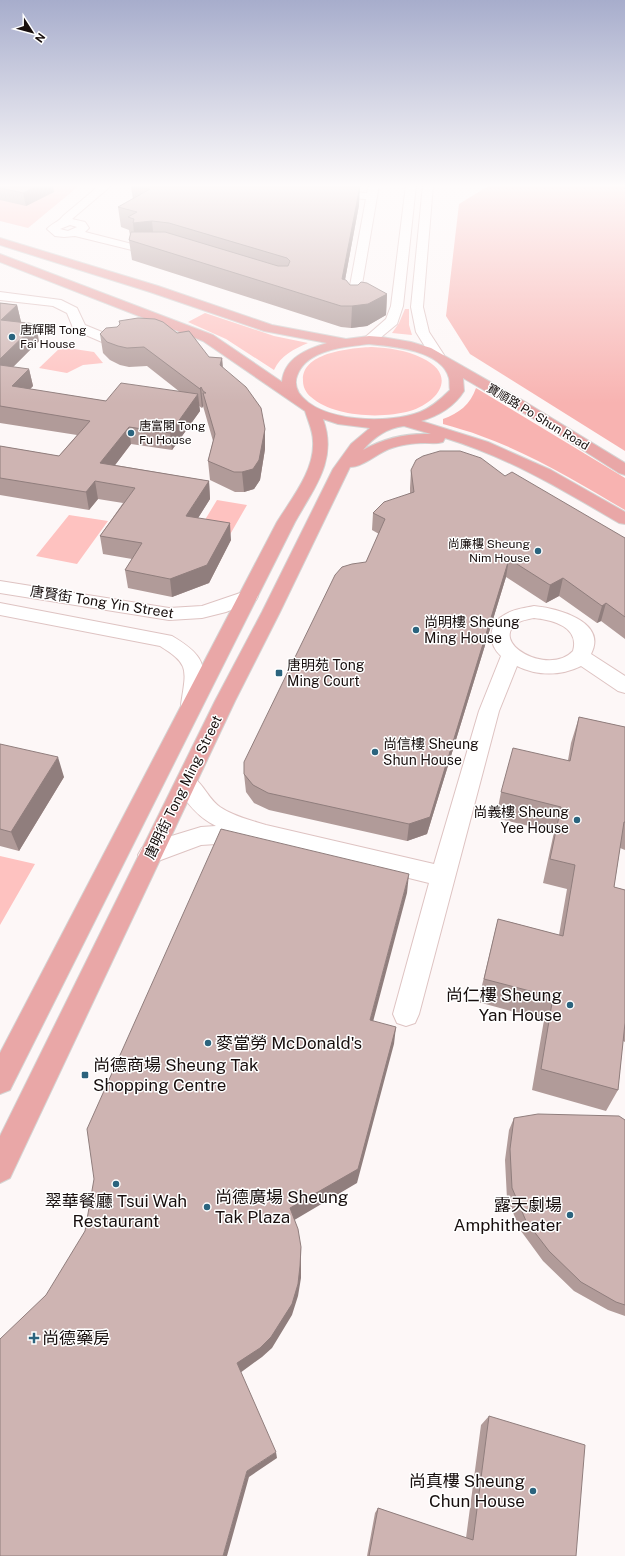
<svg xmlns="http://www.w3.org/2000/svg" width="625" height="1556" viewBox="0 0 625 1556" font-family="'Public Sans','Noto Sans TC',sans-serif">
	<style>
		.green { fill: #fec2c0 }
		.forest { fill: #f8b3b1 }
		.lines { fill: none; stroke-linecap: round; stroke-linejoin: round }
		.minor-casing { stroke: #dec3c2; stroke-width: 2 }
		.major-casing { stroke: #d5d4d3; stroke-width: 2 }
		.minor { fill: #fff; fill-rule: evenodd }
		.major { fill: #e9a7a7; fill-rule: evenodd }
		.wall { fill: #b19b99 }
		.shaded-wall { fill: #907e7d }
		.building { fill: #ceb4b2; stroke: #907e7d }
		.poi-dot { fill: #2b647e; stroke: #fff; stroke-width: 1.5 }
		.labels { text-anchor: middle; stroke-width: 3; stroke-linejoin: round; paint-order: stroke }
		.far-poi-label { font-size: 12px; fill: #170e0d; stroke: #fff; text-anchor: start }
		.far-street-label { font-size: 12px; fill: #170e0d; stroke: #fff }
		.street-label { font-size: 14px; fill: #170e0d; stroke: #fff }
		.poi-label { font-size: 14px; fill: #170e0d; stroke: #fff; text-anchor: start }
		.near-poi-label { font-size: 17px; fill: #170e0d; stroke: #fff; text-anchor: start }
	</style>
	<rect width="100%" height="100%" fill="#fdf7f7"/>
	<path class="green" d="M0,185H80L28,228L0,221Z
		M405,309H409V325L412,335L392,333L399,323Z
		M205,313L274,336L308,343C294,349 281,355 274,370L226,339L188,322Z
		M61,347L94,352L103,363L83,365L67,373L39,368Z
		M372,347C389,348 406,350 422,358C458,375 439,402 410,411C382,419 333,417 311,397C306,393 303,387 303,381C301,352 352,348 372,347Z
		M217,500L247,505L228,538L197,533Z
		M69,515L108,521L77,564L36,556Z
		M0,856L35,864L0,925Z"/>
	<path class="forest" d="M490,185H625V451L470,354L446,316L459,204Z
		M476,388L625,478V510C579,483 532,454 481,436C469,431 456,428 443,424V419C459,413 470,405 476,388Z"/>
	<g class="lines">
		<defs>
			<path id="minor" d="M100,185H112L72,219L85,222L89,228L85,232L136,245L145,243L164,245L166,247L164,249H145L136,251L75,236L64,237L55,236L47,229C52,223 59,222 63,216ZM70,225L77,227L68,231L60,229Z
				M369,185H379L359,302L357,305H349L347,302L366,199L330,197L325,194L330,191L367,193Z
				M406,185H416L403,306L397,324L374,343H364L362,340L386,319L391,306Z
				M423,185H433L423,307L429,332L444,355L442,358L437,359L432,358L416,332L411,307Z
				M0,292L61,300L77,308L85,325L119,339L121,342L119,345H109L74,330L67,313L53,306L0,300Z
				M0,581L169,608L202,606L249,590L256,592L258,596L256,600L226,612L202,618L169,620L0,593Z
				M0,603L172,636C197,651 208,661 203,692C202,699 202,706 198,713L191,715L184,713C180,708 181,704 182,698C187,667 187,663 160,646L0,615Z
				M534,606C556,608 608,621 591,654L625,676V693L618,691L581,666C561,676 537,676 517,666L499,711L419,1014L415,1023L406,1026L397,1023L393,1014L429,883L255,840L248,842L201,845L150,864L142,862L138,855L142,848L165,838L201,827L216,826C197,817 185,801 175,783L178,777C200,770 204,796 220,807C233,816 250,820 266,825L434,864L479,711L501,656C487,643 488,623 506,614C514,609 525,608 534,606ZM534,618C553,620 580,627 573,651C549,677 486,642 519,622C523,620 529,619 534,618Z"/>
			<path id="major" d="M0,238L158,286L272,325L346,339L369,336L382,337L411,342L431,348L522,400L625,463V475L619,473L534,419L463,378L464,391C454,407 438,416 421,421L488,442L551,470L625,512V524L619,523C561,489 510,458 445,438L443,442C437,444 431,443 425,443C413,443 400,445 389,449C376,454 363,467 350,467L280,612L235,701L10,1178L0,1183V1136L215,701L262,612L333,469L351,444L370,428L338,424L323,419C338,460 314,488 295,522L10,1090L0,1094V1053L277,522C292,498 315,470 313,441C313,431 308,421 305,411L203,341L0,262V254L213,335L282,382C284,358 307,349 327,343L264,331L150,292L0,245ZM369,344C391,346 442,350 449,378C450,382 449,386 450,390C441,399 432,407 420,412C390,424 320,423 299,393C296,388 295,381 297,376C306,349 346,347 369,344ZM404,426L431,434C407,433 384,438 363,450C374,437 387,428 404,426Z"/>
		</defs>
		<use href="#minor" class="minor-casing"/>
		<use href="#major" class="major-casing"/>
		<use href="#minor" class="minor"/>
		<use href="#major" class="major"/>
	</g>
	<path class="wall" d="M0,185H52L54,192L26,206L0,200Z
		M131,187L359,205L345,280L350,285L387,294L386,315L367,326L351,328L341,327L132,260L129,240L130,235L129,230L121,227L118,207L133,199Z
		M0,303L17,305L21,322H20L39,341L13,367L29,369L33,386L30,389L106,401L180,392L147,366L129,367L120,365L110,360L103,353L100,334L209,357L222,358L223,367L265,429V449L260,480L254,489L244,492H235L210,480L208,461L213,441L203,406L202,408L199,406L200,411L172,450L131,444L115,465L209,481L210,499L198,518L231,540L209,583L172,597L128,588L125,570L132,559L103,554L100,536L123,503L98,499L89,510L0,495V446L59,456L77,435L0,423Z
		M411,470L505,476L625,538V639L601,621L597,623L559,596L546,603L506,577L427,834L407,841L269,810L254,803L246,792L244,774L366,562L379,534L372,530L373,513L410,493V488Z
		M579,717L625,727V850L620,848L614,887L625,890V1042L623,1041L618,1090L606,1111L532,1090L544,1020L478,1002L498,919L559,935L567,889L543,883L554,832L496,818L501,792L568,760L571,743Z
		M0,744L64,777L19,851L0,846Z
		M514,1118L625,1120V1316L608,1310L574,1291L543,1261L521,1231L507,1199L505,1160L509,1130Z
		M489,1416L576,1556H367L375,1513L378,1508L466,1538L481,1425Z"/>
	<path class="shaded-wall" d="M39,185H52L54,192L26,206L23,193Z
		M360,186L359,205L341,301L342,279Z
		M152,221L154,242H135L133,223Z
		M387,294L386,315L367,326L351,328L352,306Z
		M17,305L21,322L4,336L1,320Z
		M36,324L39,341L0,380V359Z
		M222,358L223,377L220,365Z
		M29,369L33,386L16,403L12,386Z
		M201,387L203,406L202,408L200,389Z
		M198,394L200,411L172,450L170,433Z
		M129,427L131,444L103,481L100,463Z
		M265,429V449L260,480L254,489L244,492L242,472Z
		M95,481L98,499L89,510L86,492Z
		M209,481L210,499L188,534L186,516Z
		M230,523L231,540L209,583L172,597L170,579Z
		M509,559L506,577L427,834L407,841L409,824Z
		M563,578L559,596L546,603L550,585Z
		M606,603L601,621L597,623L602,606Z
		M58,757L64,777L19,851L11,832Z
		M409,874L407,893L369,1037L370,1020Z
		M396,1027L394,1044L357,1183L291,1222L290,1208Z
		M301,1247V1278L298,1296L292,1315L272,1348L262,1357L240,1373L237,1363Z
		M276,1452L277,1458L249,1477L227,1556H223L247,1471Z"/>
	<path class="building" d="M0,185H39L23,193L0,188Z
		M133,185H352L360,186L342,279L346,280L350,285H358L361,282L367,283L387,294L368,304L352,306H341L129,240L131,232H165L278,266H288L290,261L287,258L169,223L152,221L133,223L134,219L128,217L137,212L118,207L150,189L131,187Z
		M0,303L17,305L1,320L36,324L0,359Z
		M138,318L155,319L163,322L177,333L189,331L209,357L222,358L220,365L246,387L261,408L265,429L259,460L253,469L242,472H234L208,461L215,434L203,393H206L203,391L201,387L200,389L144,347L127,348L118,346L107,342L100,334L106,328L117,327L120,324L119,321Z
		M0,365L29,369L12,386L106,401L121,383L198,394L170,433L129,427L100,463L209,481L186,516L230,523L207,565L170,579L125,570L142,543L100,536L135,488L95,481L86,492L0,478V446L59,456L90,421L0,406Z
		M440,451H460L481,458L505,476L512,472L625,538V617L606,603L602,606L563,578L550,585L509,559L430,817L409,824L268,793L253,785L244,774V762L335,575L342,567L352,564L366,562L385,519L373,513L384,502L414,492L411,470L416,460L423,456Z
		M579,717L625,727V822H624L614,887L625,890V1023L618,1090L541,1069L553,997L484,979L498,919L563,936L575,865L550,859L561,807L501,792L513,748L570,761Z
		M0,744L58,757L11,832L0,829Z
		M221,829L409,874L370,1020L396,1027L358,1169L290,1208L298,1229L301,1247L300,1266L298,1284L292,1304L271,1337L260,1348L237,1363L276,1452L247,1471L223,1556H0V1339L46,1295L85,1231L94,1179L87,1129Z
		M538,1114L619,1116L625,1120V1305L616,1302L581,1282L549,1251L526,1221L512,1188L510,1149L514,1118Z
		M489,1416L585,1445L576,1556H369L378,1508L473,1540Z"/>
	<linearGradient id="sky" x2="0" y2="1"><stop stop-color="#a7adcc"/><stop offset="0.46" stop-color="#fefbfb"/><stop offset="1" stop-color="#fefbfb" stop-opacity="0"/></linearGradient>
	<rect width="625" height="403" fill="url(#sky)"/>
	<g class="poi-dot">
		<circle cx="12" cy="337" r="4"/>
		<circle cx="131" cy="433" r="4"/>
		<circle cx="538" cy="551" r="4"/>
		<circle cx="416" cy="630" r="4"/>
		<rect x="275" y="669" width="8" height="8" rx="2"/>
		<circle cx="375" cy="752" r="4"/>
		<circle cx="577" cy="820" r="4"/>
		<circle cx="570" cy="1005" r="4"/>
		<circle cx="208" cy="1043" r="4"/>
		<rect x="81" y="1071" width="8" height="8" rx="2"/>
		<circle cx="116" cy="1184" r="4"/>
		<circle cx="207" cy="1207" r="4"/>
		<circle cx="570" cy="1215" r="4"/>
		<path d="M32 1332h4v4h4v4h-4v4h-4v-4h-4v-4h4z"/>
		<circle cx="533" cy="1491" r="4"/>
	</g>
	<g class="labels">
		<g class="far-poi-label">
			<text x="20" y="334">唐輝閣 Tong<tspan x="20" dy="14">Fai House</tspan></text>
			<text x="139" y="430">唐富閣 Tong<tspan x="139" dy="14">Fu House</tspan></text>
			<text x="530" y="548" text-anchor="end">尚廉樓 Sheung<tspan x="530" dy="14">Nim House</tspan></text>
		</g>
		<g class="far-street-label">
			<text transform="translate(538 417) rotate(31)" y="4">寶順路 Po Shun Road</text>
		</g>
		<g class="street-label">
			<text transform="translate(102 602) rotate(9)" y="5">唐賢街 Tong Yin Street</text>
			<text transform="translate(183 787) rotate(-64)" y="5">唐明街 Tong Ming Street</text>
		</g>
		<g class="poi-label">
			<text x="424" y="627">尚明樓 Sheung<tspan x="424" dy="16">Ming House</tspan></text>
			<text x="287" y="670">唐明苑 Tong<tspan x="287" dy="16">Ming Court</tspan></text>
			<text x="383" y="749">尚信樓 Sheung<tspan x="383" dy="16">Shun House</tspan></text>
			<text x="569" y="817" text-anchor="end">尚義樓 Sheung<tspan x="569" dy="16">Yee House</tspan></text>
		</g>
		<g class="near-poi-label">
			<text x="562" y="1001" text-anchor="end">尚仁樓 Sheung<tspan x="562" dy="20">Yan House</tspan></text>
			<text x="216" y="1049">麥當勞 McDonald's</text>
			<text x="93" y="1071">尚德商場 Sheung Tak<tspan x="93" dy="20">Shopping Centre</tspan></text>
			<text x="215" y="1203">尚德廣場 Sheung<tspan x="215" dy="20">Tak Plaza</tspan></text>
			<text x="116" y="1207" text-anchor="middle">翠華餐廳 Tsui Wah<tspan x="116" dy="20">Restaurant</tspan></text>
			<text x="562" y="1211" text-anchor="end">露天劇場<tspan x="562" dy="20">Amphitheater</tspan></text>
			<text x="42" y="1344">尚德藥房</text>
			<text x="525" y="1487" text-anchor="end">尚真樓 Sheung<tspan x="525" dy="20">Chun House</tspan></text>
		</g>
	</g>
	<g transform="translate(32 32) rotate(126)" stroke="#ffffff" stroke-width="3" paint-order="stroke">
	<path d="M0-3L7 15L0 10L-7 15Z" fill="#170e0d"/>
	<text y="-6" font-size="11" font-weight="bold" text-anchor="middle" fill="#170e0d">N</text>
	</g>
</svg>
